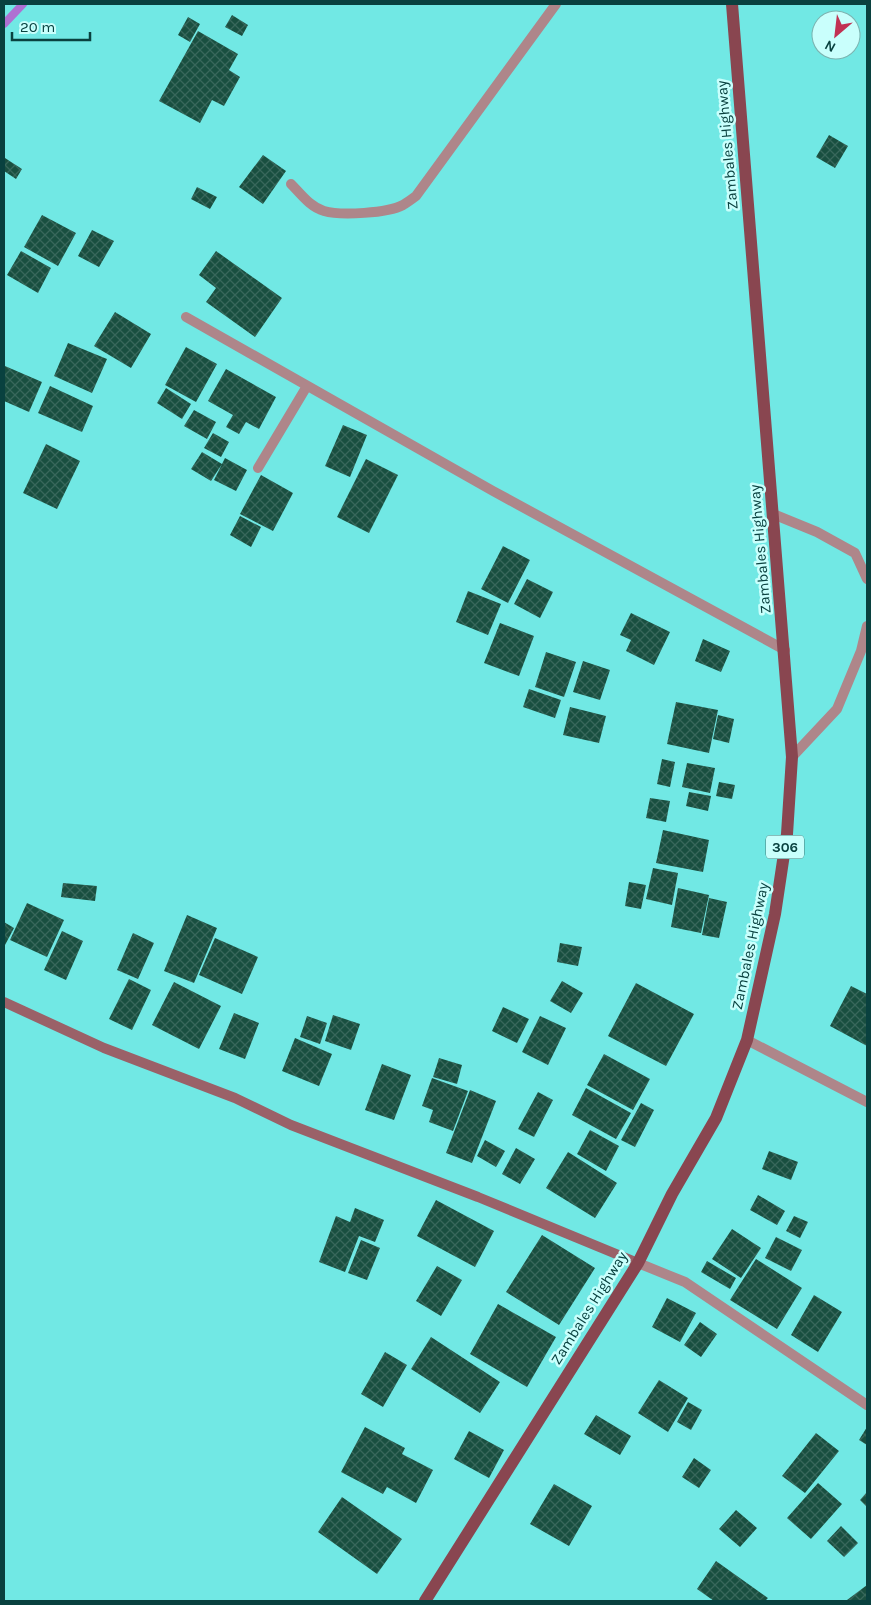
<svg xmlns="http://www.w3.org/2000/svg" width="871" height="1605" viewBox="0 0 871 1605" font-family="Karla,sans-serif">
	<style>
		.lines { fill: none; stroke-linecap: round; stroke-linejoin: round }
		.stream { stroke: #ae70d2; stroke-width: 8 }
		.building { fill: url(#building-cross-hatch) }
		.lane { stroke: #ae868a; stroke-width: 10 }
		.street { stroke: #ae868a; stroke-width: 10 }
		.secondary { stroke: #9a6168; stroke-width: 10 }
		.primary { stroke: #894650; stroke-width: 12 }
		.labels { text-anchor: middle; stroke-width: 5; stroke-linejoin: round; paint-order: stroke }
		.shield { fill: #c9fffc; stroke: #437a78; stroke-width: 1 }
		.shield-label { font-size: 14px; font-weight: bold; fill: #09413f }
		.street-label { font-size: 15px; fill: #09413f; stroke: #c9fffc }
	</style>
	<defs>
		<pattern id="building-cross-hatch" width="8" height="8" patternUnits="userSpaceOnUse" patternTransform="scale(1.25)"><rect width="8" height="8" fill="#194f40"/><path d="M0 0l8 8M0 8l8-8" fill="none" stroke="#38675b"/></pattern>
	</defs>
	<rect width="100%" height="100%" fill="#71e8e4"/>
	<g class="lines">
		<path class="stream" d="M4,24L23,4"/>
	</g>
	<path class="building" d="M232,15L248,25L242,36L225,27Z
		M188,17L200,24L190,42L178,35Z
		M198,31L238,54L229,70L240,77L224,106L212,100L200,123L159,101Z
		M829,135L848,146L835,168L816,157Z
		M263,155L286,171L263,204L239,187Z
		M5,158L22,169L16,179L4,171Z
		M197,187L217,197L210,209L191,199Z
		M42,215L76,233L58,266L24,247Z
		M92,230L114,241L99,267L78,256Z
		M21,251L51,268L38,293L7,275Z
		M216,251L282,298L255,337L206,302L216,288L199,275Z
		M115,312L151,334L131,368L94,346Z
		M68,343L107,359L92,393L54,376Z
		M186,347L217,364L196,402L165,385Z
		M5,366L42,382L29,412L4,401Z
		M226,369L276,397L259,429L246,422L239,434L226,427L233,415L208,401Z
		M50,386L93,406L82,432L38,413Z
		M166,388L191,404L182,419L157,403Z
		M194,410L216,422L207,439L184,426Z
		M343,425L367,435L350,477L325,466Z
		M213,433L229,442L221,457L204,448Z
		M46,444L80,461L57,509L23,493Z
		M202,452L222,464L211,481L191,469Z
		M225,458L247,470L236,491L214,480Z
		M366,459L398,475L369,533L337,517Z
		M261,475L293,493L273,531L240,514Z
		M240,516L261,527L251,547L230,535Z
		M503,546L530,560L508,603L481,589Z
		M527,579L553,592L540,618L514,604Z
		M468,591L501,604L488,635L456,622Z
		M631,613L670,632L654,665L626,651L631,640L620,635Z
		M500,623L534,636L519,676L484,663Z
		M703,639L730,651L721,672L695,661Z
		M546,652L576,662L564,697L535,687Z
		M583,661L610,670L600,700L573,692Z
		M529,689L561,700L555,718L523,707Z
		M676,702L718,710L709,753L667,744Z
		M570,707L606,716L599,743L563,735Z
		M718,715L734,719L729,743L713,739Z
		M662,759L675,762L670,787L657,784Z
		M687,763L715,768L710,793L682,787Z
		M719,782L735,785L732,799L716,796Z
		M689,792L711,796L708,811L686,806Z
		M650,798L670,801L666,822L646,818Z
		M663,830L709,840L703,872L656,863Z
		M653,868L678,873L672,905L646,899Z
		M629,882L646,885L641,909L625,906Z
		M63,883L97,886L95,901L61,897Z
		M678,888L709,895L701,933L671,927Z
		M709,898L727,902L719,938L702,935Z
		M27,903L64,920L47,957L10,940Z
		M187,915L217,928L194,983L164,971Z
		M4,922L14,928L4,947Z
		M62,931L83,941L66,980L44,970Z
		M133,933L154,943L138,979L117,970Z
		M215,938L258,957L242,994L199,975Z
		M560,943L582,947L578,966L557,962Z
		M129,979L151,990L132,1030L109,1019Z
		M562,981L583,993L571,1013L550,1001Z
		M174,982L221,1006L199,1049L152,1025Z
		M636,983L694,1014L666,1066L608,1036Z
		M851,986L867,994V1046L830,1026Z
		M503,1007L529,1019L517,1043L492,1031Z
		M234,1013L259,1023L245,1059L219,1049Z
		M333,1015L360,1024L351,1050L325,1041Z
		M307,1016L327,1023L320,1044L300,1037Z
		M540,1016L566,1028L548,1065L522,1052Z
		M295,1038L332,1054L319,1086L282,1071Z
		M604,1054L650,1079L633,1110L587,1085Z
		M439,1058L462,1065L457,1084L433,1077Z
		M382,1064L411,1075L394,1120L365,1110Z
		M432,1078L468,1091L453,1131L429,1122L433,1110L422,1106Z
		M586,1088L631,1113L616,1139L572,1115Z
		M470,1090L496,1101L472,1163L446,1153Z
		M538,1092L553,1100L534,1137L518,1129Z
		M641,1103L654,1110L635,1147L621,1140Z
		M590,1130L619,1146L606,1171L577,1154Z
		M485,1140L505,1151L496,1167L477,1156Z
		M516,1148L535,1159L520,1184L502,1174Z
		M769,1151L798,1162L791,1180L762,1169Z
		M568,1152L617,1183L595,1218L546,1188Z
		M758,1195L785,1211L777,1225L750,1210Z
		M436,1200L494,1231L475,1267L417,1236Z
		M355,1208L384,1220L375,1242L359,1236L345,1272L319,1262L336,1216L350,1222Z
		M794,1216L808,1222L800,1238L786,1231Z
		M732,1229L761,1248L741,1278L712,1259Z
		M542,1235L595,1268L559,1325L506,1292Z
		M776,1237L802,1250L791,1271L765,1258Z
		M361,1240L380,1248L367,1280L348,1273Z
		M756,1259L802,1288L777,1329L730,1300Z
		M707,1261L736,1278L730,1289L701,1272Z
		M437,1266L462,1280L441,1316L416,1301Z
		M814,1295L842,1312L818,1352L791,1335Z
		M667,1298L696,1313L680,1342L652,1327Z
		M498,1304L556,1337L527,1387L470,1354Z
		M700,1322L717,1334L701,1357L684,1345Z
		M431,1337L500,1382L480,1413L411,1369Z
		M385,1352L407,1365L383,1407L361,1394Z
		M659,1380L688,1398L668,1432L638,1413Z
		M688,1402L702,1410L691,1430L677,1422Z
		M596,1415L631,1436L620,1455L584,1434Z
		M365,1427L405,1448L402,1454L433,1470L416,1503L387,1487L383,1494L341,1472Z
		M867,1427V1445L859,1440Z
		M469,1431L504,1450L489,1478L454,1459Z
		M816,1433L839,1451L805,1493L782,1476Z
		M694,1458L711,1470L699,1488L682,1477Z
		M818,1483L842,1504L811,1539L787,1518Z
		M554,1484L592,1506L569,1546L530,1524Z
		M867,1492V1507L860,1500Z
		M342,1497L402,1539L377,1574L318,1532Z
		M736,1510L757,1528L740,1547L719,1529Z
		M841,1526L858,1543L844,1557L827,1541Z
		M716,1561L768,1598L765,1601H714L697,1589Z
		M867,1585V1601H848L847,1600Z"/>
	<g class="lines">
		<path class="lane" d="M773,514L817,532L855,553L867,579
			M792,757L837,709L861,651L867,626"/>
		<path class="street" d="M291,184C301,194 310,207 324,211C341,216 388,213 403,205C408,202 412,199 416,196L556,4
			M186,317L493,491L785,650
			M258,468L307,386
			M747,1040L867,1102
			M638,1263L685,1282L867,1405"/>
		<path class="secondary" d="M4,1002L104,1048L235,1098L291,1125L478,1197L638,1263"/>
		<path class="primary" d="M425,1601L638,1263L672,1194L716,1118L747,1040L775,914L787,834L792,757L732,4"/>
	</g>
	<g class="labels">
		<rect class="shield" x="766" y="835.5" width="38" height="23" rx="4"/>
		<g class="shield-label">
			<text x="785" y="852">306</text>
		</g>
		<g class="street-label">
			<text transform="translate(727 145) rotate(-95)" y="5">Zambales Highway</text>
			<text transform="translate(760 549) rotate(-95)" y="5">Zambales Highway</text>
			<text transform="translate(750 946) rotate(-78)" y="5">Zambales Highway</text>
			<text transform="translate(589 1308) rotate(-58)" y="5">Zambales Highway</text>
		</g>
	</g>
	<rect width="871" height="1605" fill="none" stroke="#09413f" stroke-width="10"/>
	<g transform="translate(836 35) rotate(208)"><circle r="24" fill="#c9fffc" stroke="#7cb3b0"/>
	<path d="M0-4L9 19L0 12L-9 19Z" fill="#c13153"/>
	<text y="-8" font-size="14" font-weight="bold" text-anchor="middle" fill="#09413f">N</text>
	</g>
	<path d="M12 32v8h78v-8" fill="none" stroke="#09413f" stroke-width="2.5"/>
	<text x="20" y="32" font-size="15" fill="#09413f" stroke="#c9fffc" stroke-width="4" paint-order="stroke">20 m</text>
</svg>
